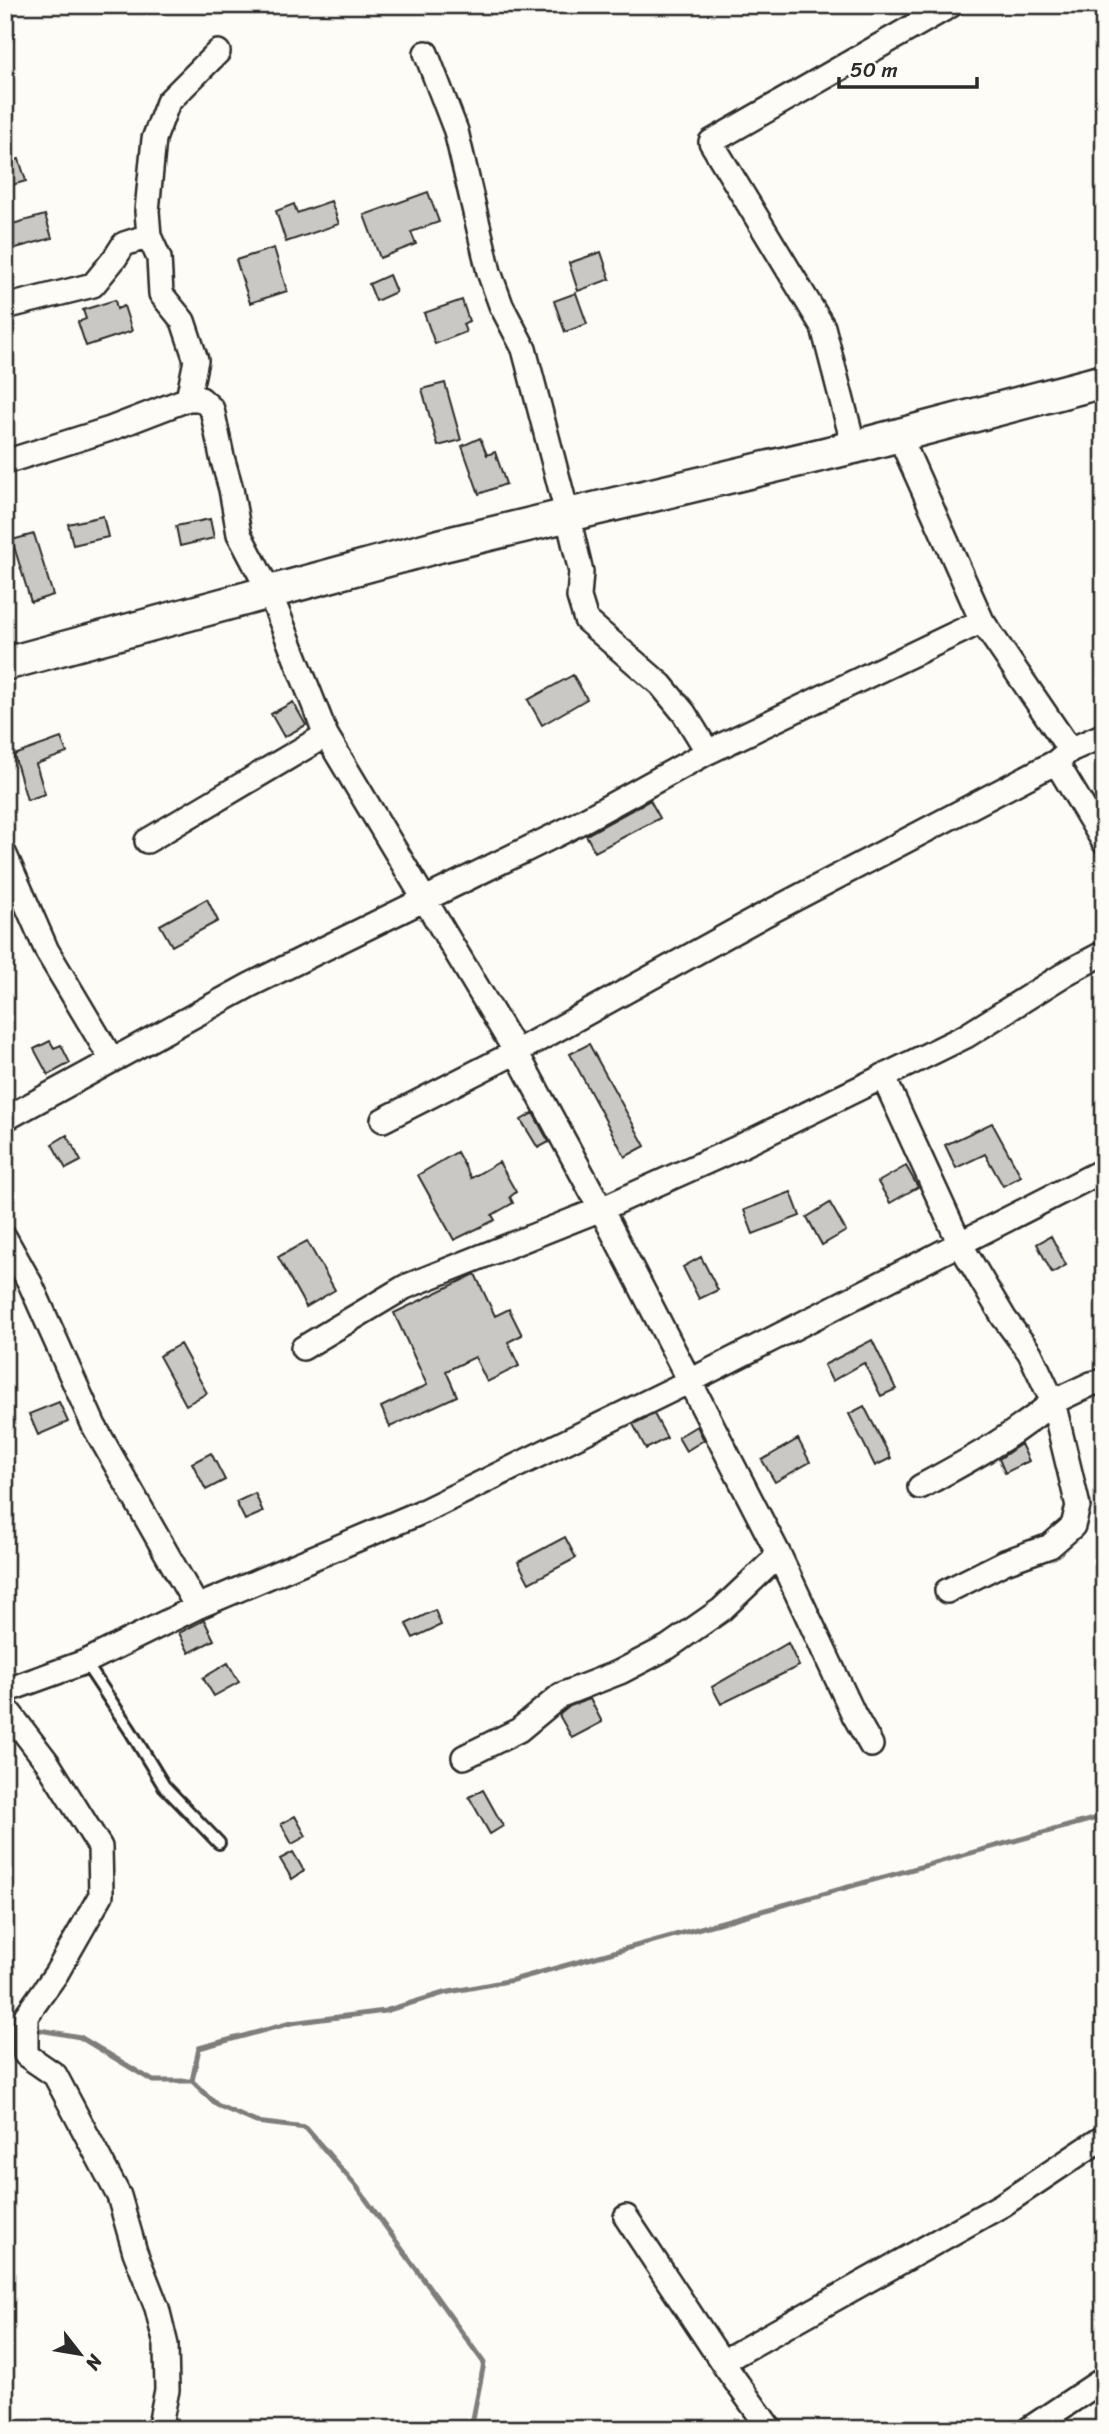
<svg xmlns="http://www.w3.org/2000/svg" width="1109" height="2434" viewBox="0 0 1109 2434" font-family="Sriracha,sans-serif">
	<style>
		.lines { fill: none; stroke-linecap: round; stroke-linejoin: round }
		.stream { stroke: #7e7d7b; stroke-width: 5 }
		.building { fill: #c9c8c4; stroke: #2b2b2b; stroke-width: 2 }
		.lane-casing { stroke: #2b2b2b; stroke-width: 16 }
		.street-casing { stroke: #2b2b2b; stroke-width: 28 }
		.secondary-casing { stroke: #2b2b2b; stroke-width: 37 }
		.lane { stroke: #fdfcf7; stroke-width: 10 }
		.street { stroke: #fdfcf7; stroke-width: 23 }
		.secondary { stroke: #fdfcf7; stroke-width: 32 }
	</style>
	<rect width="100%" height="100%" fill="#fdfcf7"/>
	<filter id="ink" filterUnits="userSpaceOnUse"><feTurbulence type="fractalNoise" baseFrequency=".0143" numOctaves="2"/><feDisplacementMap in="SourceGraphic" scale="14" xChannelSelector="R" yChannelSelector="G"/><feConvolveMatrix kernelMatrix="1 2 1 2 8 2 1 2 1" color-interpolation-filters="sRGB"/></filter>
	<g filter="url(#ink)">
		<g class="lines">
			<path class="stream" d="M34,2029L80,2037L153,2081H192L199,2048L291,2023L385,2011L444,1993L513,1980L1104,1816
				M192,2081L217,2105L256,2122L306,2128L357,2187L484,2363L471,2429"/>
		</g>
		<path class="building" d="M19,159L26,181L5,187V163Z
			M428,192L439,222L411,232L416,244L380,258L364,215Z
			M331,201L339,224L286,242L276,211L294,204L297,213Z
			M45,215L52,238L5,251V226Z
			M274,248L287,291L250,303L236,260Z
			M601,252L610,279L578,291L569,263Z
			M389,275L396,292L376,301L369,284Z
			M576,293L587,324L565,332L554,301Z
			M115,300L117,309L124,306L132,331L86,346L78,322L86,319L83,310Z
			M462,300L469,321L463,324L466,332L435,344L424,313Z
			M445,383L461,440L438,446L422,389Z
			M480,438L487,455L495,452L506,484L479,494L462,446Z
			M103,516L108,537L73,545L68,524Z
			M210,519L214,538L180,546L176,526Z
			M34,534L53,595L31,602L12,540Z
			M573,675L587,699L542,725L528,700Z
			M293,702L306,725L284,737L271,714Z
			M61,738L67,753L36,764L45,794L27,800L14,755Z
			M650,800L660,818L595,852L586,835Z
			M207,899L218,921L172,946L160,925Z
			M50,1041L54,1048L61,1045L70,1063L48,1075L34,1049Z
			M589,1044L645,1146L625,1157L570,1054Z
			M533,1113L549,1142L538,1148L521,1120Z
			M992,1123L1021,1176L1003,1186L985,1154L956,1168L945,1145Z
			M67,1135L81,1161L66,1169L52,1144Z
			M457,1152L471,1178L499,1162L516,1192L510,1197L513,1203L492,1215L495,1220L454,1240L418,1175Z
			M906,1166L918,1187L890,1203L878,1182Z
			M791,1192L800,1216L753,1234L744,1210Z
			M830,1203L846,1231L822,1245L807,1217Z
			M1051,1236L1066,1265L1052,1273L1037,1244Z
			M307,1241L335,1290L306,1307L278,1257Z
			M701,1257L718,1290L699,1299L683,1267Z
			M475,1274L495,1316L509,1309L522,1335L508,1342L519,1366L487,1382L475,1357L446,1371L457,1396L390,1427L381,1407L427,1385L394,1313Z
			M872,1340L896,1389L881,1396L864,1363L832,1381L824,1365Z
			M180,1344L207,1393L186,1405L159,1356Z
			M59,1402L68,1422L38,1435L29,1414Z
			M864,1406L891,1458L875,1466L849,1414Z
			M654,1414L667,1438L646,1449L633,1424Z
			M697,1426L704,1440L686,1451L678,1437Z
			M798,1439L810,1462L775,1482L762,1460Z
			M1021,1444L1029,1461L1005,1473L999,1459Z
			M211,1453L225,1480L206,1490L192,1463Z
			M255,1493L263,1512L245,1520L236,1502Z
			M565,1537L576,1558L529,1583L518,1562Z
			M435,1610L441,1625L413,1638L406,1624Z
			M204,1620L214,1640L189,1653L179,1633Z
			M788,1643L799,1666L721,1704L712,1687Z
			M228,1663L239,1682L214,1696L203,1678Z
			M590,1699L602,1722L572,1738L559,1715L570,1706Z
			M483,1790L503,1826L490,1834L469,1797Z
			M295,1816L306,1836L292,1844L281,1824Z
			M293,1852L304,1871L292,1879L280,1859Z"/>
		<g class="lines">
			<defs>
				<path id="lane" d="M85,1662L130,1730L164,1786L219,1843"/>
				<path id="street" d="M426,53L456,131L489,272L501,305L524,349L568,517L581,572L579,597L586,620L661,685L684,713L708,752
					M5,307L93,285L115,258L124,244L149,236
					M188,399L196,360L183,321L161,294L159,258L149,236L147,211L154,139L168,102L218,52
					M899,435L982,621L1070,750
					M854,447L823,327L711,142L951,5
					M5,462L110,429L188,399H201L212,409L222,457L231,489L239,534L269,591L326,735L516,1052L601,1209L779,1555L854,1715L871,1745
					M1056,762L1104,842
					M147,841L326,735
					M5,855L47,951L112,1060
					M883,1076L960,1244L1004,1318L1030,1353L1053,1402L1091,1384L1104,1381
					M5,1119L250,985L566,830L708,752L982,621
					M383,1120L516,1052L764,915L1056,762L1070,750L1104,735
					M5,1238L30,1283L94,1426L197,1607
					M303,1348L405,1287L601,1209L735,1149L966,1036L1068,972L1104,953
					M920,1487C970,1460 1009,1439 1053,1402L1078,1506L1073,1526L1050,1546L1005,1562L947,1591
					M5,1691L85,1662L197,1607L424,1511L690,1381L1104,1170
					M5,1707L47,1762L100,1847L101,1895L56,1974L26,2016V2055L55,2075L119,2196L135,2252L157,2308L166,2345L167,2390L159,2429
					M464,1757L519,1730L561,1695L620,1672L668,1647L721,1610L779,1555
					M626,2217L722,2362L770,2429
					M722,2362L1002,2205L1104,2137
					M1029,2429L1104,2379"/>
				<path id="secondary" d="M5,664L439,546L854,447L1104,381"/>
			</defs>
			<use href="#lane" class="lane-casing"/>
			<use href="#street" class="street-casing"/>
			<use href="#secondary" class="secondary-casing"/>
			<use href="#lane" class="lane"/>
			<use href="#street" class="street"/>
			<use href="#secondary" class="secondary"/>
		</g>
	</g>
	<rect width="1109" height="2434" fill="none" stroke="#fdfcf7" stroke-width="28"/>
	<rect x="14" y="14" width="1081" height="2406" fill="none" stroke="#2b2b2b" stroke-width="2.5" filter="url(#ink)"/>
	<g transform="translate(80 2354) rotate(121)" stroke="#fdfcf7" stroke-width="5" paint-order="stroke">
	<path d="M0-5L12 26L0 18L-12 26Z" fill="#2b2b2b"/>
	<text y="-10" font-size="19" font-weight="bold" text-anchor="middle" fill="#2b2b2b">N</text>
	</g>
	<path d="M839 77v10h138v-10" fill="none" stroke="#2b2b2b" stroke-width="3.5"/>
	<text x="850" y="77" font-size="21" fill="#2b2b2b" stroke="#fdfcf7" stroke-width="5" paint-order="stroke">50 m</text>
</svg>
